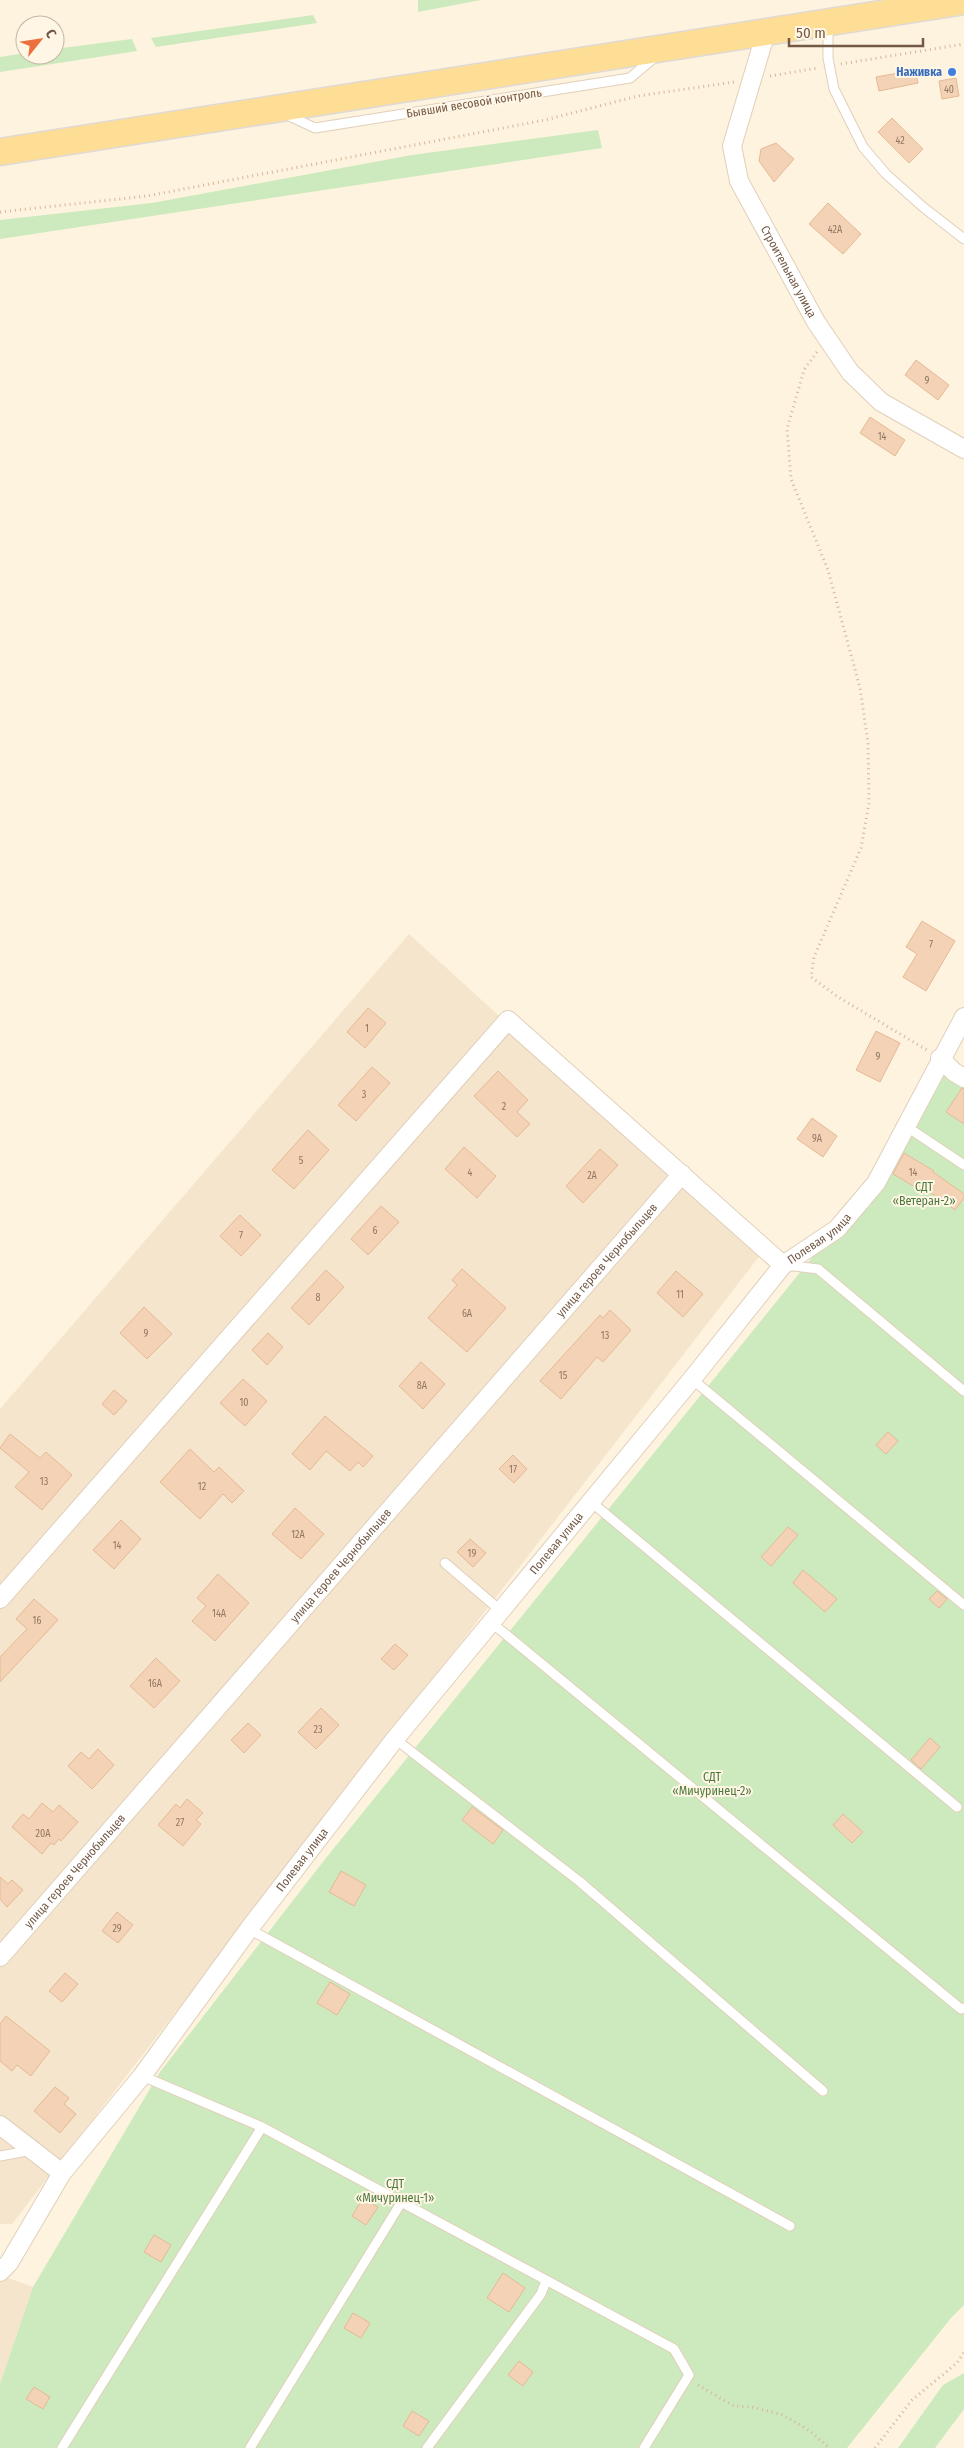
<svg xmlns="http://www.w3.org/2000/svg" width="964" height="2448" viewBox="0 0 964 2448" font-family="'Fira Sans Condensed',sans-serif">
	<style>
		.residential { fill: #f5e5cc }
		.green { fill: #cceabd }
		.building { fill: #f3d2b5; stroke: #e6b995 }
		.lines { fill: none; stroke-linecap: round; stroke-linejoin: round }
		.lane-casing { stroke: #e1cfba; stroke-width: 11 }
		.street-casing { stroke: #e1cfba; stroke-width: 20 }
		.primary-casing { stroke: #e0dad6; stroke-width: 29 }
		.path { stroke: #d7b599; stroke-width: 3; stroke-dasharray: 1 4; stroke-linecap: butt }
		.lane { stroke: #fff; stroke-width: 9 }
		.street { stroke: #fff; stroke-width: 18 }
		.primary { stroke: #fedd94; stroke-width: 26 }
		.shop-dot { fill: #3f7fe0; stroke: #fff6e5; stroke-width: 2 }
		.labels { text-anchor: middle; stroke-width: 4; stroke-linejoin: round; paint-order: stroke }
		.number-label { font-size: 10px; fill: #937762 }
		.shop-label { font-size: 12px; font-weight: bold; fill: #366cbe; stroke: #fff6e5; text-anchor: end }
		.street-label { font-size: 12px; fill: #735946; stroke: #fff6e5 }
		.park-label { font-size: 12px; fill: #4c793e; stroke: #fff6e5 }
	</style>
	<rect width="100%" height="100%" fill="#fdf3de"/>
	<path class="residential" d="M409,934L761,1254L12,2224H0V1409Z
		M0,2275L33,2287L0,2384Z"/>
	<path class="green" d="M418,0H481L418,12Z
		M313,15L317,23L156,47L151,38Z
		M132,39L137,51L0,72V57L25,53V55H55V49Z
		M598,130L602,148L0,239V220L152,203L412,155Z
		M944,1076L964,1088V2305L951,2318L847,2448H0V2384L33,2287L160,2072L326,1858L819,1249L870,1206Z
		M964,2373V2409L935,2448H898L943,2385Z"/>
	<path class="building" d="M915,70L918,83L879,91L876,77Z
		M956,78L959,96L942,99L939,81Z
		M892,118L923,149L909,163L878,132Z
		M776,143L794,159L774,182L759,161L761,149Z
		M828,203L861,234L843,254L809,224Z
		M916,360L949,385L938,400L905,375Z
		M870,417L905,440L895,456L860,433Z
		M922,921L955,941L926,991L903,977L917,954L906,947Z
		M368,1008L386,1023L365,1048L347,1032Z
		M876,1031L900,1043L880,1082L856,1070Z
		M372,1067L390,1083L356,1121L338,1105Z
		M498,1071L528,1100L517,1112L530,1124L517,1137L474,1096Z
		M962,1088L964,1089V1124L946,1112Z
		M812,1118L837,1136L823,1157L797,1139Z
		M308,1130L329,1150L294,1189L272,1170Z
		M464,1147L496,1176L477,1198L445,1169Z
		M600,1149L618,1165L583,1203L566,1186Z
		M904,1153L934,1171L933,1172L964,1194V1198L955,1210L924,1188L922,1191L893,1174Z
		M381,1206L399,1222L368,1255L351,1239Z
		M240,1215L261,1235L241,1256L220,1236Z
		M462,1269L506,1308L467,1352L428,1318L457,1285L452,1280Z
		M326,1270L344,1287L309,1325L291,1308Z
		M676,1271L703,1294L683,1317L657,1293Z
		M144,1307L172,1334L147,1359L120,1333Z
		M610,1310L631,1330L603,1362L597,1357L561,1399L540,1381L600,1315L603,1318Z
		M268,1333L283,1347L267,1365L252,1350Z
		M421,1362L445,1384L423,1409L399,1386Z
		M243,1379L267,1401L245,1426L220,1403Z
		M114,1390L127,1401L114,1415L102,1404Z
		M325,1416L373,1456L363,1467L358,1462L350,1471L326,1451L310,1470L292,1454Z
		M888,1432L898,1441L886,1454L876,1445Z
		M10,1434L40,1458L46,1452L72,1475L42,1510L15,1487L29,1472L0,1448Z
		M190,1449L214,1472L219,1467L244,1491L232,1503L223,1494L200,1519L160,1482Z
		M513,1455L527,1469L514,1483L499,1469Z
		M295,1508L324,1534L301,1559L272,1534Z
		M121,1520L141,1539L114,1569L93,1550Z
		M788,1527L798,1535L771,1566L761,1557Z
		M470,1539L486,1553L473,1567L457,1552Z
		M803,1570L837,1599L825,1612L793,1583Z
		M218,1574L249,1603L215,1641L192,1621L206,1606L197,1598Z
		M937,1591L947,1599L939,1608L929,1599Z
		M34,1599L58,1620L0,1682V1657L27,1629L16,1619Z
		M395,1644L408,1655L394,1670L381,1659Z
		M156,1658L180,1681L154,1708L130,1686Z
		M321,1708L339,1725L316,1749L298,1732Z
		M248,1723L261,1735L244,1753L231,1740Z
		M930,1738L940,1747L921,1769L911,1760Z
		M98,1749L114,1765L92,1789L68,1766L81,1752L89,1759Z
		M187,1799L203,1813L196,1820L201,1824L183,1846L158,1825L176,1804L180,1808Z
		M42,1803L53,1812L59,1805L78,1822L61,1841L59,1839L54,1845L51,1843L42,1854L12,1827L23,1814L29,1819Z
		M472,1807L503,1830L493,1844L462,1820Z
		M843,1814L863,1832L852,1843L833,1825Z
		M341,1871L366,1885L354,1906L329,1892Z
		M0,1877L8,1884L12,1880L23,1890L7,1907L0,1899Z
		M117,1912L133,1925L118,1943L102,1931Z
		M65,1973L78,1984L62,2002L49,1991Z
		M330,1982L350,1994L337,2015L317,2003Z
		M6,2016L50,2051L31,2076L17,2065L12,2071L0,2061V2024Z
		M55,2087L69,2098L64,2104L76,2114L60,2133L34,2111Z
		M363,2198L378,2207L366,2225L352,2216Z
		M154,2235L171,2245L161,2262L144,2252Z
		M503,2273L525,2288L509,2312L487,2298Z
		M353,2313L370,2323L361,2338L344,2328Z
		M519,2361L533,2372L523,2386L508,2375Z
		M34,2387L50,2397L43,2409L26,2399Z
		M412,2411L429,2421L419,2436L403,2426Z"/>
	<g class="lines">
		<defs>
			<path id="lane" d="M828,24V58L834,89L863,147L886,174L923,207L964,239
				M285,114L315,128L630,78L655,57
				M907,1127L964,1165
				M786,1265L818,1269L964,1391
				M692,1379L964,1605
				M590,1501L957,1807
				M445,1563L501,1611
				M492,1623L961,2009L964,2008
				M395,1739L579,1881L823,2091
				M249,1929L790,2226
				M142,2076L262,2127L674,2349L689,2375L644,2448
				M0,2156L32,2150
				M62,2448L262,2127
				M250,2448L401,2203
				M427,2448L541,2294L546,2281"/>
			<g id="street">
				<path id="s1" d="M766,32L732,146L739,181L816,322L850,372L881,402L964,449"/>
				<path d="M940,1058L954,1072L964,1078"/>
				<path d="M0,1599L508,1020L783,1265"/>
				<path id="s2" d="M0,1957L682,1174"/>
				<path d="M0,2125L62,2173"/>
				<path id="s3" d="M0,2272L9,2263L62,2173L142,2076L249,1929L395,1739L692,1379L783,1265L837,1229L876,1183L964,1017"/>
			</g>
			<path id="primary" d="M0,152L964,1"/>
		</defs>
		<use href="#lane" class="lane-casing"/>
		<use href="#street" class="street-casing"/>
		<use href="#primary" class="primary-casing"/>
		<path class="path" d="M841,64L964,44
			M770,76L818,68
			M0,212L147,196L545,120L638,96L734,82
			M817,352L804,370L787,429L791,479L828,570L860,688L868,743L869,803L861,848L814,957L811,977L838,997L927,1050
			M698,2385L734,2406L752,2407L783,2415L810,2431L829,2448
			M875,2448L912,2400L957,2363L964,2352"/>
		<use href="#lane" class="lane"/>
		<use href="#street" class="street"/>
		<use href="#primary" class="primary"/>
	</g>
	<circle class="shop-dot" cx="952" cy="72" r="5"/>
	<g class="labels">
		<g class="number-label">
			<text x="949" y="93">40</text>
			<text x="900" y="144">42</text>
			<text x="835" y="233">42А</text>
			<text x="927" y="384">9</text>
			<text x="882" y="440">14</text>
			<text x="931" y="948">7</text>
			<text x="367" y="1032">1</text>
			<text x="878" y="1060">9</text>
			<text x="364" y="1098">3</text>
			<text x="504" y="1110">2</text>
			<text x="817" y="1142">9А</text>
			<text x="301" y="1164">5</text>
			<text x="470" y="1176">4</text>
			<text x="913" y="1176">14</text>
			<text x="592" y="1179">2А</text>
			<text x="375" y="1234">6</text>
			<text x="241" y="1239">7</text>
			<text x="680" y="1298">11</text>
			<text x="318" y="1301">8</text>
			<text x="467" y="1317">6А</text>
			<text x="146" y="1337">9</text>
			<text x="605" y="1339">13</text>
			<text x="563" y="1379">15</text>
			<text x="422" y="1389">8А</text>
			<text x="244" y="1406">10</text>
			<text x="513" y="1473">17</text>
			<text x="44" y="1485">13</text>
			<text x="202" y="1490">12</text>
			<text x="298" y="1538">12А</text>
			<text x="117" y="1549">14</text>
			<text x="472" y="1557">19</text>
			<text x="219" y="1617">14А</text>
			<text x="37" y="1624">16</text>
			<text x="155" y="1687">16А</text>
			<text x="318" y="1733">23</text>
			<text x="180" y="1826">27</text>
			<text x="43" y="1837">20А</text>
			<text x="117" y="1932">29</text>
		</g>
		<g class="shop-label">
			<text x="942" y="76">Наживка</text>
		</g>
		<g class="street-label">
			<text transform="translate(474 103) rotate(-9)" y="4">Бывший весовой контроль</text>
			<text dy="4" stroke="none"><textPath href="#s1" startOffset="258">Строительная улица</textPath></text>
			<text dy="4" stroke="none"><textPath href="#s3" startOffset="1322">Полевая улица</textPath></text>
			<text dy="4" stroke="none"><textPath href="#s2" startOffset="924">улица героев Чернобыльцев</textPath></text>
			<text dy="4" stroke="none"><textPath href="#s3" startOffset="918">Полевая улица</textPath></text>
			<text dy="4" stroke="none"><textPath href="#s2" startOffset="519">улица героев Чернобыльцев</textPath></text>
			<text dy="4" stroke="none"><textPath href="#s3" startOffset="512">Полевая улица</textPath></text>
			<text dy="4" stroke="none"><textPath href="#s2" startOffset="114">улица героев Чернобыльцев</textPath></text>
		</g>
		<g class="park-label">
			<text x="924" y="1191">СДТ<tspan x="924" dy="14">«Ветеран-2»</tspan></text>
			<text x="712" y="1781">СДТ<tspan x="712" dy="14">«Мичуринец-2»</tspan></text>
			<text x="395" y="2188">СДТ<tspan x="395" dy="14">«Мичуринец-1»</tspan></text>
		</g>
	</g>
	<g transform="translate(40 40) rotate(60)"><circle r="24" fill="#fff6e5" stroke="#c7b7a5"/>
	<path d="M0-4L9 19L0 12L-9 19Z" fill="#ec703e"/>
	<text y="-8" font-size="14" font-weight="bold" text-anchor="middle" fill="#735946">С</text>
	</g>
	<path d="M789 38v8h134v-8" fill="none" stroke="#735946" stroke-width="2.5"/>
	<text x="796" y="38" font-size="15" fill="#735946" stroke="#fff6e5" stroke-width="4" paint-order="stroke">50 m</text>
</svg>
